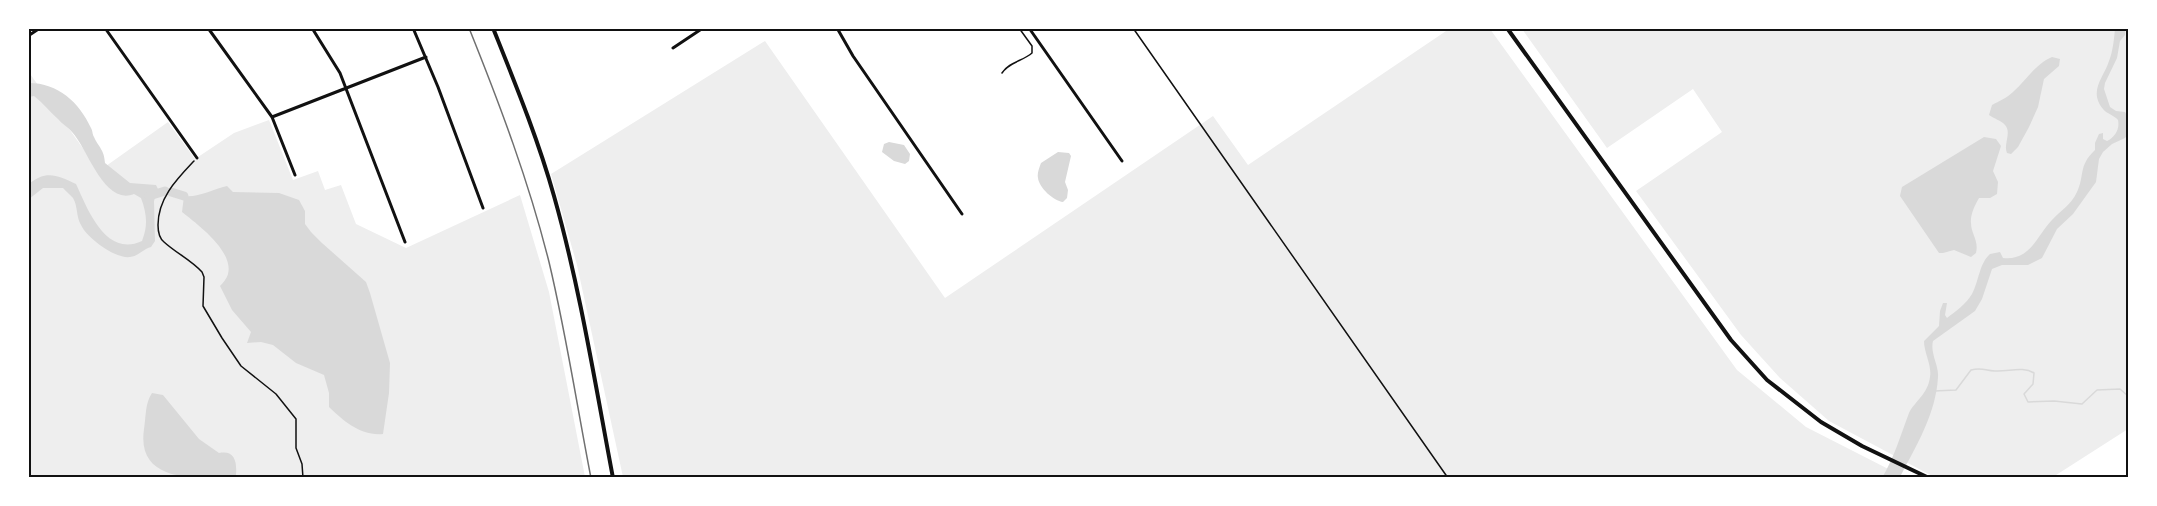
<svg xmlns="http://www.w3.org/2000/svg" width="2157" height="506" viewBox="0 0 2157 506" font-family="Mulish,sans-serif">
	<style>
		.green { fill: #eee }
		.water { fill: #d9d9d9 }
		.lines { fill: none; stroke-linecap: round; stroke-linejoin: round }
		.stream { stroke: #d9d9d9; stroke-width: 1.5 }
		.river { stroke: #d9d9d9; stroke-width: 9 }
		.path { stroke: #111; stroke-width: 1.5 }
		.service { stroke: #111; stroke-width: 1.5 }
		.minor { stroke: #111; stroke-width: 3 }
		.tertiary { stroke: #111; stroke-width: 4 }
		.secondary { stroke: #111; stroke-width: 4 }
		.rail { stroke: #707070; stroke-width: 1.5 }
		.neatline { fill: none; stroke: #111; stroke-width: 2 }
	</style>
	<rect width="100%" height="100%" fill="#fff"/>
	<path class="green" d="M1449,29H1490L1737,370L1806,427L1904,477H623L577,265L551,174L765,41L945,298L1213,116L1248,165Z
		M1522,29H2128V429L2053,477L1936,478L1829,421L1780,378L1741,335L1636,191L1722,132L1693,89L1607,148Z
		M28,71L99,171L168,122L195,159L234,133L269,120L293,180L318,171L325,190L341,185L356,224L406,248L520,195L549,292L585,477H29Z"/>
	<path class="water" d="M2115,29H2125V35L2120,41L2117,58L2105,83L2104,89L2110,107L2116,111L2125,112L2128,117V134L2125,138L2112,144L2103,152L2099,159L2096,182L2073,214L2057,229L2042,258L2028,265H2002L1992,269L1982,299L1975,311L1933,341C1930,354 1939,365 1938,377C1936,414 1916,446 1900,477L1882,478C1894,458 1901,434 1909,413C1914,402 1928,394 1930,377C1932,365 1924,353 1924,341L1939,326L1940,311L1943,303H1947L1945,315L1947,318C1955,312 1967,303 1972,294C1979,281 1979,264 1990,254L2000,252L2003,258C2031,261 2037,235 2052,220C2061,210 2071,205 2077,192C2085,175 2078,166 2095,150V143L2099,134L2103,133V139L2107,141C2115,137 2120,129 2118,120C2114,115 2107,114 2103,109C2088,91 2104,77 2109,61C2113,51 2114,39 2115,29Z
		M2052,57L2060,59L2059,66L2044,79L2038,107L2029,127L2018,147L2011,154L2007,153C2003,144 2012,133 2005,125C2001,120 1994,119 1989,115L1992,105C1999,101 2007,98 2013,92C2027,80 2034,65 2052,57Z
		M29,83C58,83 79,102 91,128C93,132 92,133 94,137C99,148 104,149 105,163L130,183L156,185L158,189L154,201L155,241L151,247C143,249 139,256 130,257C115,259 87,238 81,225C76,217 78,206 73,198C70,195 66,191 63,188H43L29,199V184C46,170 57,175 76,184C88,210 106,258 142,241C148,226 147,214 141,198L134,194C104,206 88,149 72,132C68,127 62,124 58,119C50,112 43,103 34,96L29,97Z
		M1984,137L1996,139L2001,146L1993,171L1998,182L1997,194L1990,198H1979C1975,205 1970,215 1971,223C1971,234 1979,240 1976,253L1971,257L1954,250L1943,253H1939L1900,196L1902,187Z
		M889,142L904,145L910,154L909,161L905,164L894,161L882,152L884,144Z
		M1058,152L1069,153L1071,156L1065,182L1068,190L1067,198L1063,202C1054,201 1039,188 1038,178C1037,174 1039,168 1041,163Z
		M227,186L233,192L279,193L299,200L305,211V224L311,232L322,243L366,282L370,293L390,363L389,393L383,434C360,436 344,421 329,407V393L324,375L296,363L273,345L261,342L247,343L251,332L232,310L220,286C223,283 227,278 228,274C234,251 197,224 182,212L184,196C198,198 213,189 227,186Z
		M152,393L163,395L199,439L219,453C235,450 237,462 236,475L234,478C197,478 136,484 144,429C146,417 145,403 152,393Z"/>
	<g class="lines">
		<path class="stream" d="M1934,391L1956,390L1971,370C1983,367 1985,371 1995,371C2008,372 2023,366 2034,373L2033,384L2024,394L2028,402L2054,401L2082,404L2097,390L2120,389L2128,396"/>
		<path class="river" d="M171,192L184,196
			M149,196L165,191"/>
		<path class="path" d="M1133,28L1448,478
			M194,161C177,179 158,198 158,225C158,232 159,238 164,242C176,253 191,260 202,272L204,277L203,306L222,338L241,366L276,394L296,419V448L302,464L303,478"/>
		<path class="service" d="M1002,73C1009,62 1023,61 1032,53V46L1019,28"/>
		<path class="minor" d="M105,28L197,158
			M208,28L272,117L295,175
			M312,28L340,73L405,242
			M413,28L438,87L483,208
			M837,28L853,56L962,214
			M1029,28L1122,161
			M28,36L40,28
			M673,48L703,28
			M272,117L426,57"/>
		<path class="tertiary" d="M493,28C515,83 538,139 554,196C580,288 595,383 613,478"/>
		<path class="secondary" d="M1507,28L1731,340L1767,380L1821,422L1862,446L1929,478"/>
		<path class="rail" d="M469,28C500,105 529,182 549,262C566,333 577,406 591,478"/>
	</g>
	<rect width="2157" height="506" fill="none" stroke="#ffffff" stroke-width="60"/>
	<rect x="30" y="30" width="2097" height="446" class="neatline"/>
</svg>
